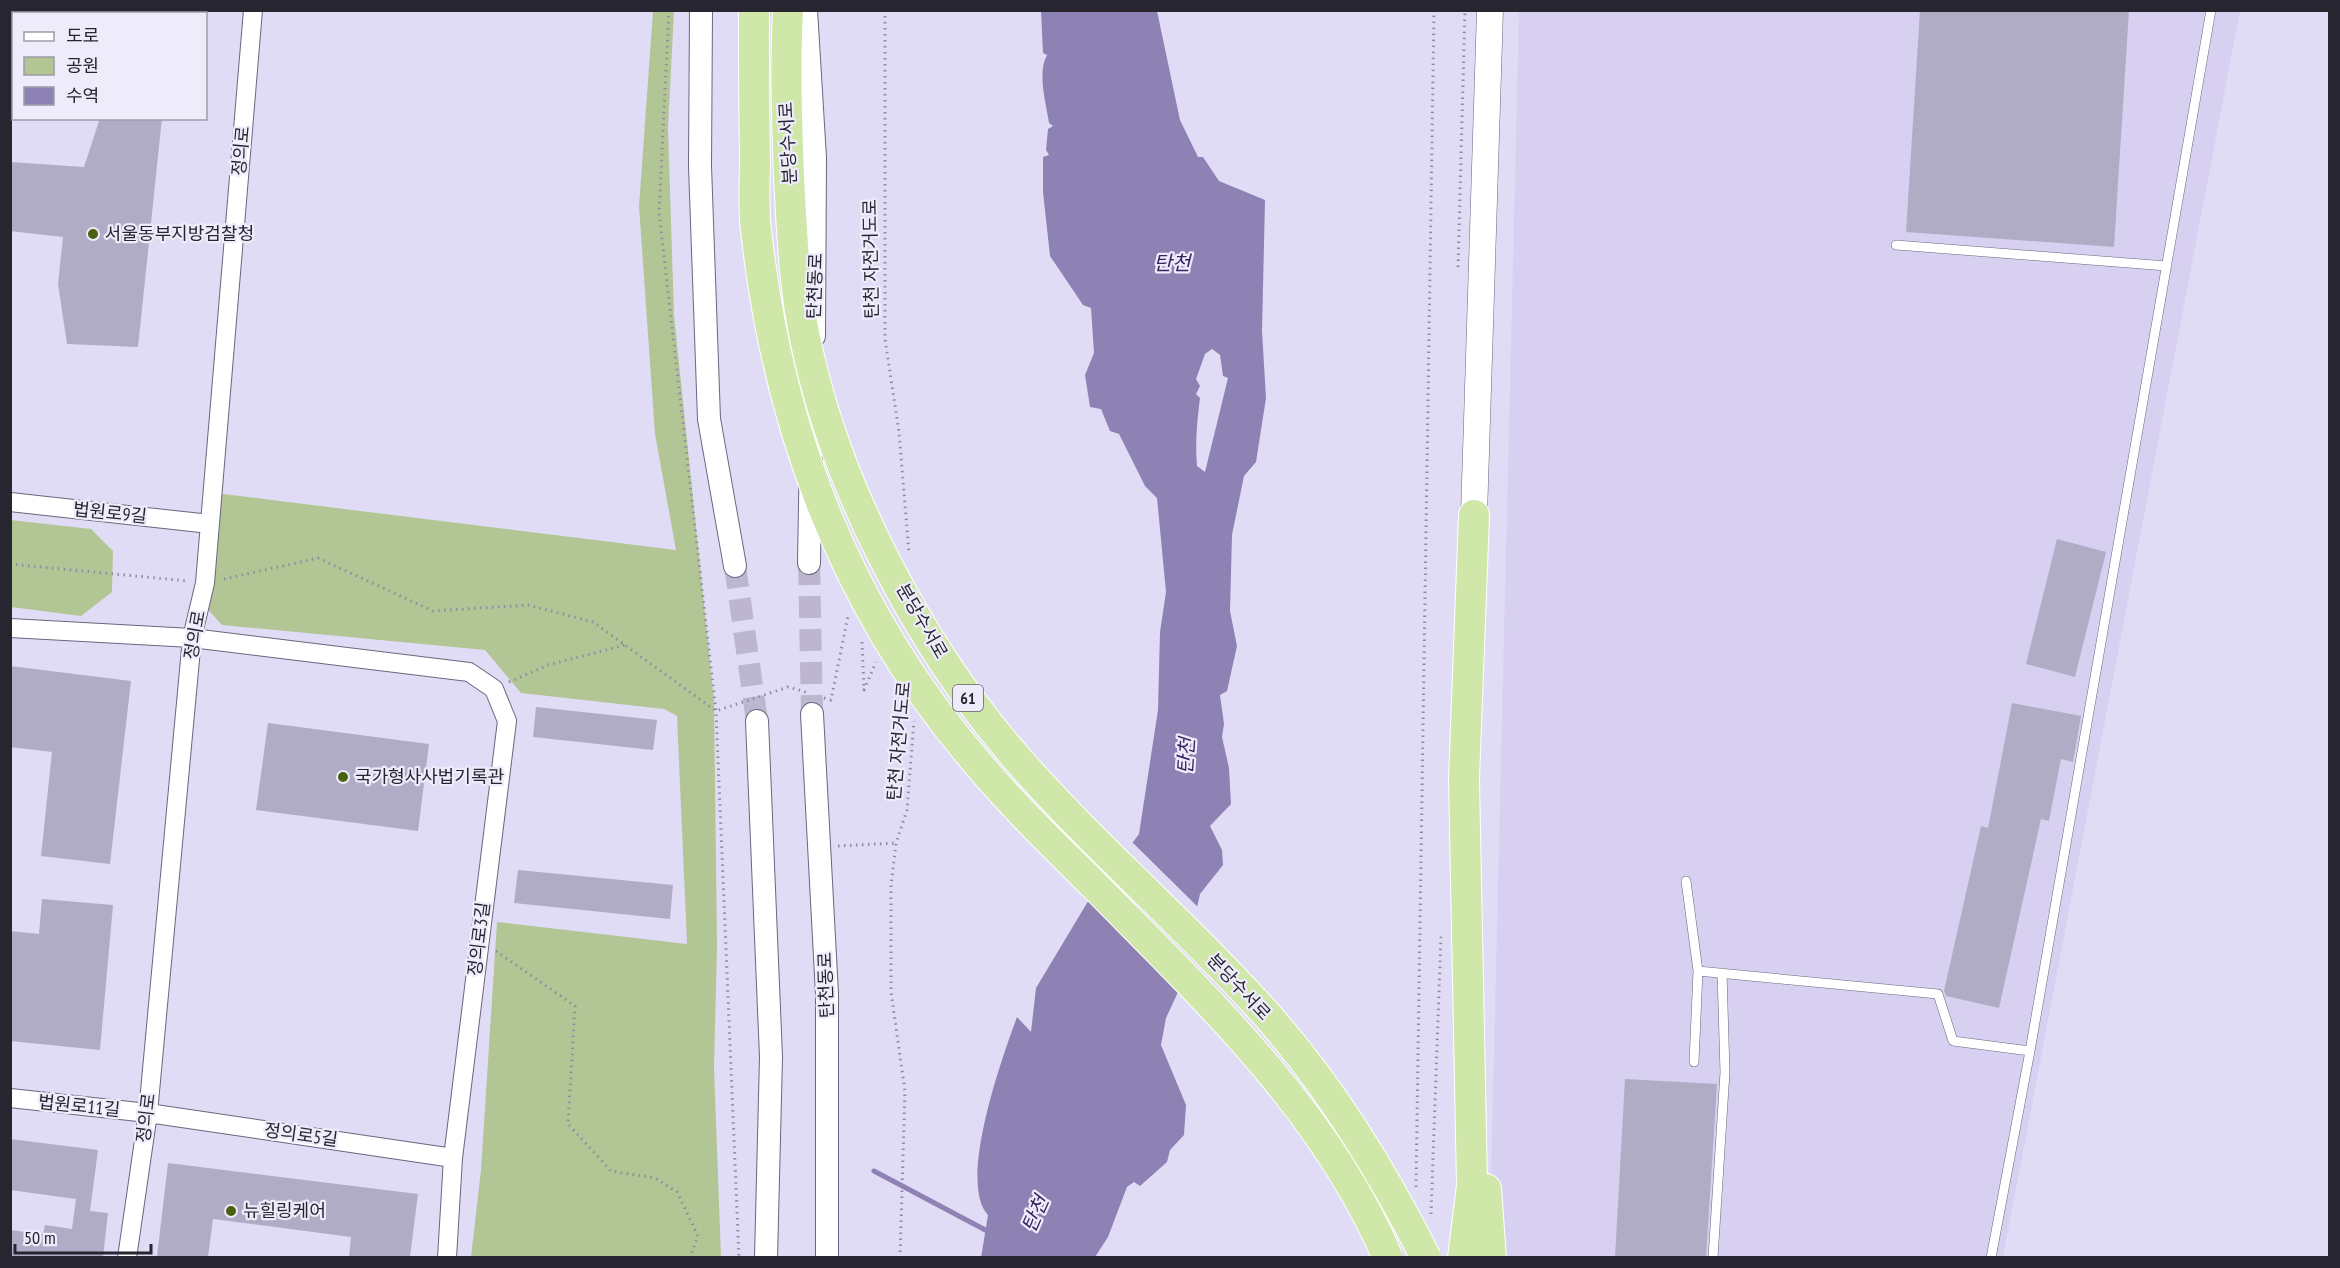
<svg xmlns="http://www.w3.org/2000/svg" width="2340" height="1268" viewBox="0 0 2340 1268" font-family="'PT Sans Narrow','Noto Sans KR',sans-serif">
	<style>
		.built { fill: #d7d0f1 }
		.green { fill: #b2c695 }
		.water { fill: #8d82b3; fill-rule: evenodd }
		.pier { fill: #e1dcf6 }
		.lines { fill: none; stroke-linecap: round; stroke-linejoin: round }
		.stream { stroke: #8d82b3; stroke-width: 5 }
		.building { fill: #b1acc6 }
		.tertiary-tunnel { stroke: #bcb7ce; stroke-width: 22; stroke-dasharray: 22 11; stroke-linecap: butt }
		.service-casing { stroke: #6a667d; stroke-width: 10 }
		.minor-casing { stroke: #6a667d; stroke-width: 20 }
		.tertiary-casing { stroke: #6a667d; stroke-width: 24 }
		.secondary-casing { stroke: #6a667d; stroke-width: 27 }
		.trunk-casing { stroke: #fff; stroke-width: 32 }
		.path { stroke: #908c9f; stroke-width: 3; stroke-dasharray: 1.5 4.5; stroke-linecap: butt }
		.service { stroke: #fff; stroke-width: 9 }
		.minor { stroke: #fff; stroke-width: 18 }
		.tertiary { stroke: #fff; stroke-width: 22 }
		.secondary { stroke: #fff; stroke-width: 26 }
		.trunk { stroke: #d0e7aa; stroke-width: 30 }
		.trunk-bridge-casing { stroke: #fff; stroke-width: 32; stroke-linecap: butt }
		.trunk-bridge { stroke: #d0e7aa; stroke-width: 30 }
		.poi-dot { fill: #49610f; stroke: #eeebfb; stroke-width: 2 }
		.labels { text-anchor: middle; stroke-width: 4.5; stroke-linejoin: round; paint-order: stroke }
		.shield { fill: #eeebfb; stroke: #63606c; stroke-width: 1.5 }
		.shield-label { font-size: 16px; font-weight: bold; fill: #27252f }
		.street-label { font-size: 18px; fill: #27252f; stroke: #eeebfb }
		.poi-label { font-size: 18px; fill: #27252f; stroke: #eeebfb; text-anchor: start }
		.water-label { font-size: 20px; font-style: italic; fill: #36235f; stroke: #eeebfb }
	</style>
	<rect width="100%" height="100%" fill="#e1dcf6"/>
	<path class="built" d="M1519,11H2240L2003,1257L1500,1258L1490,1218Z"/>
	<path class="green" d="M653,11H674L668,128L674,315L714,701L717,946L714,1068L721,1257H471L481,1170L497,922L687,944L677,716L664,709L521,693L485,650L222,625L202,603L215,493L676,550L655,434L639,206Z
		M11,520L91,529L113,551L112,592L81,616L11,607Z"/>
	<path class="water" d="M1041,11H1157L1180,120L1198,157H1203L1219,181L1265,200L1262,331L1266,398L1256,462L1244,476L1232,535L1230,611L1237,646L1227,691L1220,695L1224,724L1222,737L1229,768L1231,804L1210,826L1222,850L1223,865L1200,894L1178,992L1166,1018L1161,1045L1186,1105L1184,1135L1170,1150L1167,1162L1140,1186L1134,1182L1127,1187L1108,1237L1095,1257L981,1258L988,1215C957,1183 1003,1055 1017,1017L1031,1032L1036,988L1087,903L1139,834L1158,710L1160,632L1166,592L1157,498L1145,486L1119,434L1110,431L1101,409L1090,407L1085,375L1094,353L1091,308L1083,305L1050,256L1043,192V157L1049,155L1046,150L1048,129L1053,126L1049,123C1046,103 1037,73 1047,55L1043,53ZM1212,349L1220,355L1223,376L1228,378L1205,472L1197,466C1195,442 1197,422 1200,398L1196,394L1200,386L1196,379L1205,354Z"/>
	<path class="pier" d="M1130,840L1200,909L1181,993L1087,898Z"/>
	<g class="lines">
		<path class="stream" d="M874,1171L991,1233"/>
	</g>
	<path class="building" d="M1920,10H2129L2114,247L1906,232Z
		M100,118H162L138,347L67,344L58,284L63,237L10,231V162L84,167Z
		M2057,539L2106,552L2075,677L2026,664Z
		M10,666L131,681L110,864L41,856L52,752L10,747Z
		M2012,703L2081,716L2073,762L2061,759L2049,821L2041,819L1999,1008L1946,996L1944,991L1981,826L1988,828Z
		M536,707L657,720L653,750L533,737Z
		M268,723L429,744L418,831L256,810Z
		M518,870L673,885L670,919L514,903Z
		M42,899L113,905L100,1050L10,1041V931L39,934Z
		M1625,1079L1717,1084L1706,1257H1615Z
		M10,1139L98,1150L90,1211L108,1213L103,1257H10V1230L43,1234L45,1225L72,1229L76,1199L10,1190Z
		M168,1163L418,1194L410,1257H349L351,1237L213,1219L208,1257H157Z"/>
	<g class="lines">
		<path class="tertiary-tunnel" d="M809,563L812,714
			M735,566L757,721"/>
		<defs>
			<path id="service" d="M1896,245L2167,266
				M1686,881L1698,971L1938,994L1953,1041L2030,1051
				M1694,1062L1698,971
				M1713,1258L1725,1072L1722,973
				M1991,1258L2030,1051L2211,10"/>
			<path id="minor" d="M10,502L210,524
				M10,628L192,638L469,672L494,689L507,721L453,1158L447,1258
				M10,1098L148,1113L453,1158
				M127,1258L148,1113L192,638L205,583L253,10"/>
			<path id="tertiary" d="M701,10L700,166L709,419L735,566
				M806,10L815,158L814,336
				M809,563L812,390
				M812,714L827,994V1258
				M757,721L771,1057L766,1258"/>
			<path id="secondary" d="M1474,515L1490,10"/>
			<path id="trunk" d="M1486,1189L1491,1258
				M1463,1258L1472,1185L1464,779L1474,515"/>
		</defs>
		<use href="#service" class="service-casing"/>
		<use href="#minor" class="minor-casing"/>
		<use href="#tertiary" class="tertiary-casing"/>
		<use href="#secondary" class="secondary-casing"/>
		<use href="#trunk" class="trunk-casing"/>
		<path class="path" d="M669,10L659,213L716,711L739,1258
			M885,10V339L899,432L909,553
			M1458,267L1465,10
			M10,564L188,581
			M224,579L318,558L433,611L528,605L593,622L716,711L788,687L809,693
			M862,642L864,690L876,662
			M509,682L548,665L625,645
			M824,698L831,700L848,616
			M838,846L896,843
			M496,951L575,1006L568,1124L611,1171L655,1178L677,1192L698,1236L690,1258
			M1416,1187L1434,10
			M1431,1214L1441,936
			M900,1258L905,1091L891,992V886L896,843L907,810L914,721"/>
		<use href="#service" class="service"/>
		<use href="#minor" class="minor"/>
		<use href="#tertiary" class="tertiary"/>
		<use href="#secondary" class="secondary"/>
		<use href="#trunk" class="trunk"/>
		<defs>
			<path id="trunk-bridge" d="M754,10C754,59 754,108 755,157C755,181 753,206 756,230C778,430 847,613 980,766C1016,809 1057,848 1096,887C1207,1000 1325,1110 1388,1258
				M788,10C785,67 787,122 789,178C792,232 794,286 805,338C835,487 921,650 1021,763C1095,847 1181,921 1256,1003C1326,1079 1380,1166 1426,1258"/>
		</defs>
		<use href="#trunk-bridge" class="trunk-bridge-casing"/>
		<use href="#trunk-bridge" class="trunk-bridge"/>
	</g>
	<g class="poi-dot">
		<circle cx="93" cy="234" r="6"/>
		<circle cx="343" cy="777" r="6"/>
		<circle cx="231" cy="1211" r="6"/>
	</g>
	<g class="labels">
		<rect class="shield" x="953" y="685" width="30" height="26" rx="4.5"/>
		<g class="shield-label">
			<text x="968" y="704">61</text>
		</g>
		<g class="street-label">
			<text transform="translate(788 143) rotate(-93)" y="6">분당수서로</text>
			<text transform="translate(241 151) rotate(-85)" y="6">정의로</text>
			<text transform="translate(871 259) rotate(-91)" y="6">탄천 자전거도로</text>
			<text transform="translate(815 286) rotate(-88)" y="6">탄천동로</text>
			<text transform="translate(110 513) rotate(6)" y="6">법원로9길</text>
			<text transform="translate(922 621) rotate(60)" y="6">분당수서로</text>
			<text transform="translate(195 635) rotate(-80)" y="6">정의로</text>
			<text transform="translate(899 741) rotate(-85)" y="6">탄천 자전거도로</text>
			<text transform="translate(479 939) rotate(-83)" y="6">정의로3길</text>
			<text transform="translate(826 985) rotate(-92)" y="6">탄천동로</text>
			<text transform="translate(1239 987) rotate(47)" y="6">분당수서로</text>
			<text transform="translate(79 1106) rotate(6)" y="6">법원로11길</text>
			<text transform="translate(146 1118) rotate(-83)" y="6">정의로</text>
			<text transform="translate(301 1135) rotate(8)" y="6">정의로5길</text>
		</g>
		<g class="poi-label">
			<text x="105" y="240">서울동부지방검찰청</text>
			<text x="355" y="783">국가형사사법기록관</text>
			<text x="243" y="1217">뉴힐링케어</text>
		</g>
		<g class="water-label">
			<text x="1172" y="270">탄천</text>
			<text transform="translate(1186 756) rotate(-86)" y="7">탄천</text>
			<text transform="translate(1035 1214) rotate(-66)" y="7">탄천</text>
		</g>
	</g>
	<rect width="2340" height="1268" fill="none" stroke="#27252f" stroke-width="24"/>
	<rect x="12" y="12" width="195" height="108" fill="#eeebfb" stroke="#9e9ca9" stroke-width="1.5"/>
	<rect x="24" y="32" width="30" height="9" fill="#ffffff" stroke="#9e9ca9" stroke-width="1.5"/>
	<text x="66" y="42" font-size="18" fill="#27252f">도로</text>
	<rect x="24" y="57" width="30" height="18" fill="#b2c695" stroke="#9e9ca9" stroke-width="1.5"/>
	<text x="66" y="72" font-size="18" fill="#27252f">공원</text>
	<rect x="24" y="87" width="30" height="18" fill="#8d82b3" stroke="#9e9ca9" stroke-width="1.5"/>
	<text x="66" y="102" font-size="18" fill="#27252f">수역</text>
	<path d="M15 1244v9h136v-9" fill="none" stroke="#27252f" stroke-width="3"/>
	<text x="24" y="1244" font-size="18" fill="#27252f" stroke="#eeebfb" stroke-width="4.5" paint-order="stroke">50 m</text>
</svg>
